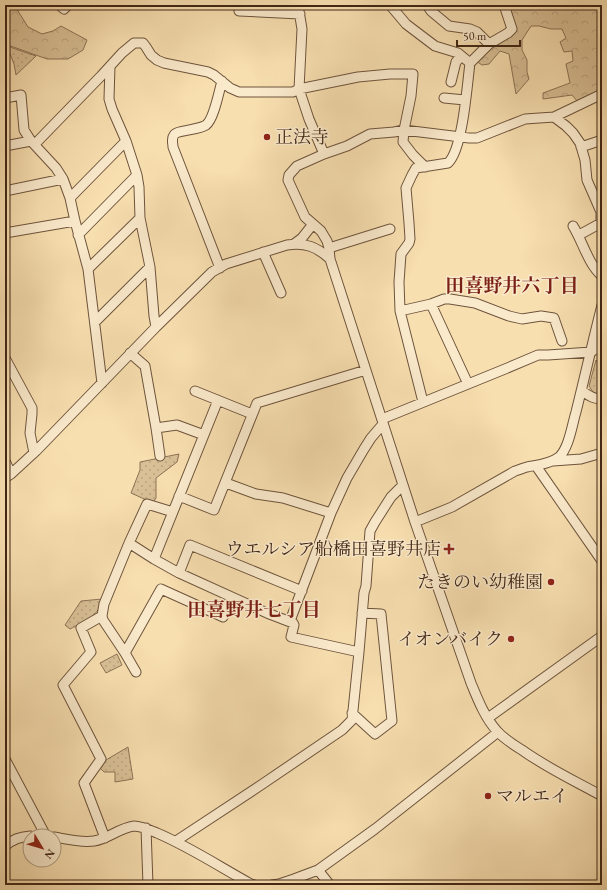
<svg xmlns="http://www.w3.org/2000/svg" width="607" height="890" viewBox="0 0 607 890" font-family="'EB Garamond','Noto Serif JP',serif">
	<style>
		.forest { fill: url(#forest-crowns); stroke: #8c7356 }
		.park { fill: url(#park-dots); stroke: #8c7356 }
		.lines { fill: none; stroke-linecap: round; stroke-linejoin: round }
		.minor-casing { stroke: #6e543c; stroke-width: 11 }
		.minor { stroke: #faeacc; stroke-width: 9 }
		.poi-dot { fill: #8f2418; stroke: #faeacc; stroke-width: 1.5 }
		.labels { text-anchor: middle; stroke-width: 3; stroke-linejoin: round; paint-order: stroke }
		.poi-label { font-size: 18px; fill: #402615; stroke: #faeacc; text-anchor: end }
		.neighbourhood-label { font-size: 19px; font-weight: bold; fill: #7a1f14; stroke: #faeacc }
	</style>
	<defs>
		<pattern id="forest-crowns" width="20" height="18" patternUnits="userSpaceOnUse"><rect width="20" height="18" fill="#d9c096"/><path d="M2 6a3 3 0 1 1 6 0M12 15a3 3 0 1 1 6 0" fill="none" stroke="#bba580"/></pattern>
		<pattern id="park-dots" width="8" height="8" patternUnits="userSpaceOnUse"><rect width="8" height="8" fill="#d9c096"/><path d="M2 2h.1M6 6h.1" fill="none" stroke="#bba580" stroke-width="1.8" stroke-linecap="round"/></pattern>
	</defs>
	<rect width="100%" height="100%" fill="#f8dfb0"/>
	<filter id="stains"><feTurbulence type="fractalNoise" baseFrequency=".005" numOctaves="4"/><feColorMatrix values="0 0 0 0 .2 0 0 0 0 .09 0 0 0 0 .02 0 0 0 .5 -.17"/></filter>
	<radialGradient id="worn" r=".72"><stop offset=".6" stop-color="#630" stop-opacity="0"/><stop offset="1" stop-color="#630" stop-opacity=".3"/></radialGradient>
	<path class="forest" d="M5,5H18V11L28,27L42,34L53,31L61,26L87,40L83,50L68,59H47L5,44Z
		M507,5H602V27L598,31L602,43V89L578,102L572,95L543,99V93L570,83L566,64L573,61L572,51L564,52L560,42L566,38L562,29H551L539,26H531L522,40V50L527,60V72L529,79L516,94L509,54L500,51L489,64L482,65L476,61L491,47L509,36Z"/>
	<path class="park" d="M7,46L36,56L16,75L14,64Z
		M596,360L602,369V392L597,394L593,392L589,386Z
		M179,454L177,462L156,478V498L153,503L131,493L140,470V462Z
		M102,599C101,615 82,623 70,629L65,625L81,601Z
		M117,654L122,665L106,673L100,663Z
		M128,747L133,779L115,782V772H104L100,768L106,760Z"/>
	<g class="lines">
		<defs>
			<path id="minor" d="M59,5L64,9L68,5
				M298,5L302,29L299,89L309,119L324,154
				M390,5L406,24L435,46L458,53L470,63C467,85 463,149 448,163L416,168L412,175L406,188L409,223L410,239L409,243L401,254L399,282L400,311L423,402
				M427,5L431,11L449,26L470,29L477,32L489,44
				M239,11L300,14
				M470,63L489,44L508,33L512,29L504,5
				M110,66L109,99L112,109L126,141L137,175L139,187L140,218L150,267L154,316L156,327
				M451,82L456,62L461,56
				M5,98L21,95L24,130L31,141L56,168L63,179L70,198L75,221L88,269L102,383
				M444,98L465,100
				M554,117L566,126L573,133L580,143L585,160L587,180L601,212V223L579,235
				M35,144L101,76L122,53L134,43H143L146,47L151,55L157,60L164,63L208,72L214,75L230,88L239,92H293L299,89L358,77L390,74H413L411,96L404,130L403,142L413,155L425,167
				M5,146L31,141
				M581,147L602,140
				M5,191L63,179
				M70,198L126,141
				M573,226C583,242 588,264 602,276
				M5,233L75,221
				M78,235L137,175
				M294,244L302,238L313,224
				M329,248L390,229
				M263,252L281,293
				M330,259L329,248L327,241L321,231L305,217L288,180L289,175L297,166L324,154L347,146L370,134L394,132L404,130L469,138H477L525,119L554,117L602,94
				M220,268L173,147C173,143 171,139 174,135C177,130 199,130 206,125C214,119 219,91 222,81
				M88,269L140,218
				M431,304L468,384
				M400,311L431,304L444,299H450L475,303L509,316L522,319L541,316L554,318L562,341
				M95,322L150,267
				M130,353L145,366L156,428L160,456
				M5,358L32,408V414L30,433L34,453
				M195,391L252,414
				M582,391C588,395 594,400 602,398
				M382,419L505,369L538,355H548L591,352L602,345
				M156,428L177,425L204,435
				M5,461L11,474
				M553,461L581,459L602,453
				M536,466L602,561
				M5,478L11,474L36,451L156,327L212,272L226,264L287,245C305,242 317,247 330,259L415,522L471,683C478,700 485,718 497,731C504,739 514,745 522,750C547,768 575,781 602,796
				M226,483L256,494L283,498L331,513
				M179,496L214,510L257,403L366,370
				M415,522L452,507L515,471C519,470 523,468 527,467C537,465 550,464 559,457C569,448 572,425 576,412C585,376 593,340 602,305
				M129,543L154,559L179,573L267,613L293,623L294,625L291,637L359,652
				M154,559L218,400
				M179,573L190,545L302,591
				M102,616L103,620L125,653L136,672
				M290,621L331,513L347,478L364,449L371,438L383,424
				M125,653L161,589L223,617L232,597
				M352,713L375,734L392,721L381,614L362,613
				M488,718L602,636
				M5,759L46,836
				M146,828L148,885
				M54,837C66,839 81,843 94,841C108,839 119,828 134,826C141,826 150,830 157,833C190,847 220,867 251,884L254,885
				M105,838L84,783L101,759L63,685L91,652L81,628L102,616L104,604L129,543L147,504L173,512
				M176,841L261,785L342,730L352,720L359,652L364,593L366,586L370,531L375,522L391,497L403,485
				M5,846C13,839 20,837 30,836
				M318,870L330,885
				M272,885L279,884L294,879L318,870L375,829L498,732"/>
		</defs>
		<use href="#minor" class="minor-casing"/>
		<use href="#minor" class="minor"/>
	</g>
	<g class="poi-dot">
		<circle cx="267" cy="137" r="4"/>
		<path d="M447 543h4v4h4v4h-4v4h-4v-4h-4v-4h4z"/>
		<circle cx="551" cy="582" r="4"/>
		<circle cx="511" cy="639" r="4"/>
		<circle cx="488" cy="796" r="4"/>
	</g>
	<g class="labels">
		<g class="poi-label">
			<text x="275" y="143" text-anchor="start">正法寺</text>
			<text x="441" y="555">ウエルシア船橋田喜野井店</text>
			<text x="543" y="588">たきのい幼稚園</text>
			<text x="503" y="645">イオンバイク</text>
			<text x="496" y="802" text-anchor="start">マルエイ</text>
		</g>
		<g class="neighbourhood-label">
			<text x="512" y="292">田喜野井六丁目</text>
			<text x="254" y="616">田喜野井七丁目</text>
		</g>
	</g>
	<rect width="607" height="890" fill="none" stroke="#f8dfb0" stroke-width="20"/>
	<rect x="6" y="6" width="595" height="878" fill="none" stroke="#402615" stroke-width="2"/>
	<rect x="10" y="10" width="587" height="870" fill="none" stroke="#402615"/>
	<g transform="translate(42 848) rotate(128)"><circle r="19" fill="#faeacc" stroke="#b09c83"/>
	<path d="M0-3L7 15L0 10L-7 15Z" fill="#8f2418"/>
	<text y="-6" font-size="11" font-weight="bold" text-anchor="middle" fill="#402615">N</text>
	</g>
	<path d="M457 40v6h63v-6" fill="none" stroke="#402615" stroke-width="2"/>
	<text x="463" y="40" font-size="12" fill="#402615" stroke="#faeacc" stroke-width="3" paint-order="stroke">50 m</text>
	<rect width="100%" height="100%" filter="url(#stains)"/>
	<rect width="100%" height="100%" fill="url(#worn)"/>
</svg>
